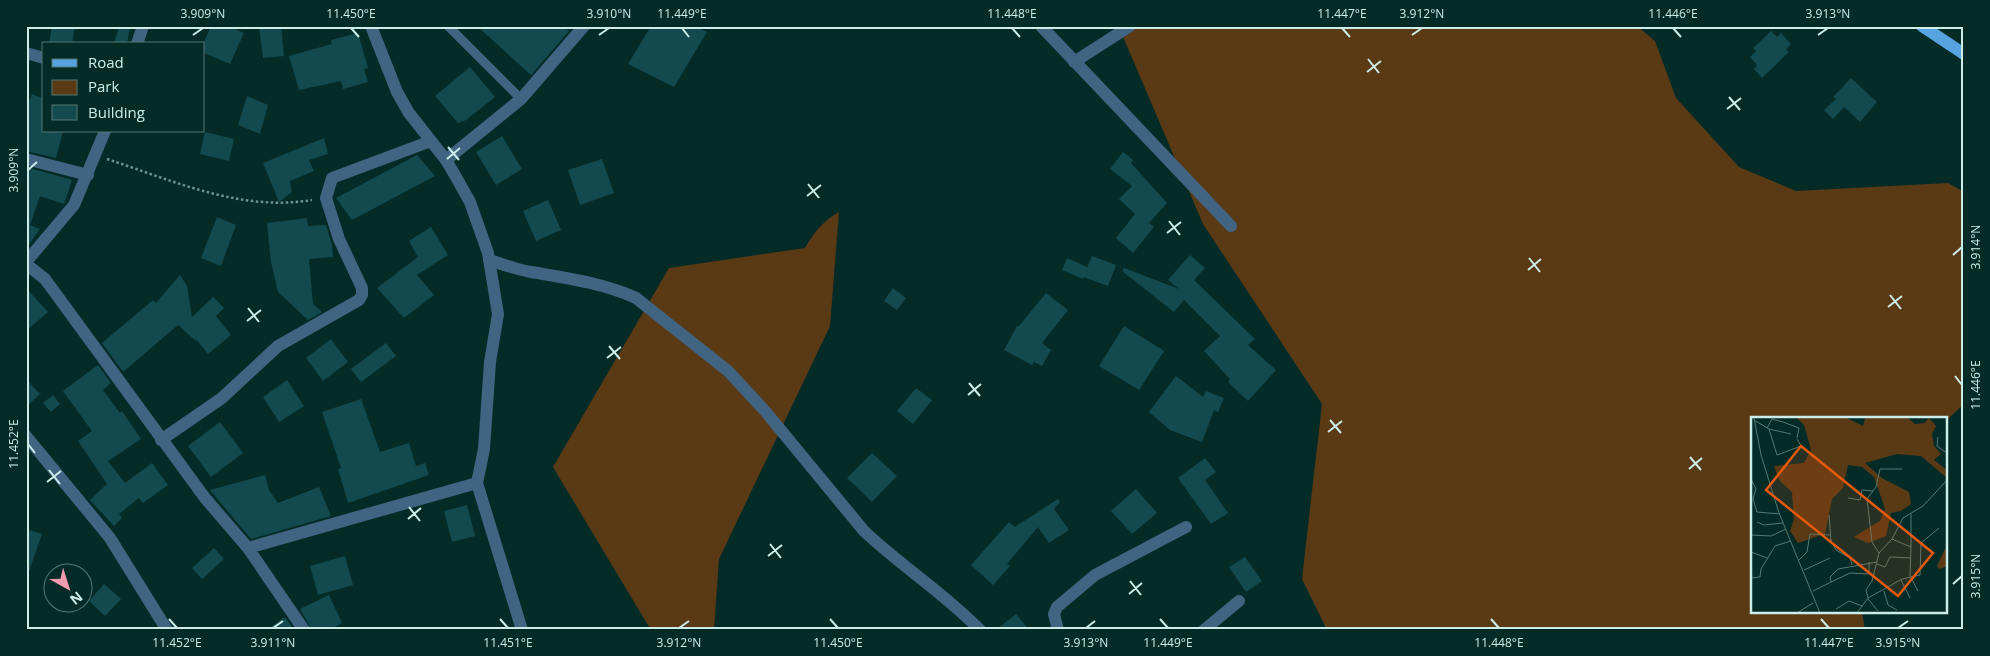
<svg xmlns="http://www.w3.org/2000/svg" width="1990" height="656" viewBox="0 0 1990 656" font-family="'Open Sans',sans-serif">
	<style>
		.green { fill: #5a3915 }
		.building { fill: #124a50 }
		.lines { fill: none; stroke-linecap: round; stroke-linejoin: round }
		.path { stroke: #70938f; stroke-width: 2.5; stroke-dasharray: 2.5 2.5; stroke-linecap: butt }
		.lane { stroke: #416482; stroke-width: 9 }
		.street { stroke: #416482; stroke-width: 12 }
		.primary { stroke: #56a3e0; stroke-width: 12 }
		.ticks { fill: none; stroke: #ccede8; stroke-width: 2 }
		.inset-road { fill: none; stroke: #557974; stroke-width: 1 }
		.view { fill: #e8590c; fill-opacity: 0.15; stroke: #e8590c; stroke-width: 2.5 }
		.inset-edge { fill: none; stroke: #ccede8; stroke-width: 2.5 }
		.neatline { fill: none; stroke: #ccede8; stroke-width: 2 }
		.ticks-label { font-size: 12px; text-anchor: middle; fill: #ccede8 }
	</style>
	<rect width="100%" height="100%" fill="#052b27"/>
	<path class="green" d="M1123,26H1637L1655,41L1676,98L1739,167L1796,191L1948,183L1964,192V404L1946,421V418H1752V612H1862L1865,630H1327L1302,579L1322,404L1203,224L1121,32Z
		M839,212L830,326L719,559L714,630H651L553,467L669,268L805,248C814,232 823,221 839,212Z"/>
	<path class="building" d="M52,26H75L72,44H49Z
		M119,26H130L127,44H114Z
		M211,26H228L244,33L230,64L204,53V42Z
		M259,26H281L284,56L263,58Z
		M477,26H563L569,31L531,75Z
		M651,26H695L707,32L674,87L628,64Z
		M1771,31L1777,37L1781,33L1791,44L1786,49L1789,52L1762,78L1754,69L1757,65L1750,57L1756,51L1753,48Z
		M358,33L368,68L364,69L368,82L343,89L341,81L299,90L289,56L332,44L331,40Z
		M470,67L495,97L466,120L458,123L435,96Z
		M1851,78L1877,102L1860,122L1844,107L1833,119L1824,110L1836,99L1833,97Z
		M32,94L44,99V131H63L56,158L26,151V108Z
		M247,96L268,105L260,134L238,125Z
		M205,132L234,139L229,161L200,154Z
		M502,136L522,169L496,185L476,152Z
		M324,138L328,154L309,160L314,171L290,181L292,192L279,202L263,163Z
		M1123,152L1133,160L1131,163L1167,203L1149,223L1154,227L1133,253L1116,238L1135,214L1119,199L1132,186L1110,169Z
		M417,155L435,176L352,220L336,198Z
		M602,159L614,193L580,205L568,170Z
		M26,167L72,180L64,204L40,196L30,225L40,229L26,249Z
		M548,200L561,230L536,241L523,211Z
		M217,217L236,225L221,266L201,258Z
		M307,218L308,226L326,225L332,245L333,257L309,259L313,304L322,312L308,320L278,292L271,262L267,223Z
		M431,227L448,255L417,275L434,295L404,318L377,288L418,257L409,241Z
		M1190,255L1205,268L1194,280L1255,339L1248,345L1276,370L1248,401L1228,382L1230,379L1204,351L1220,336L1184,300L1174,312L1122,271L1124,268L1179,289L1168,280Z
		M1092,256L1116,265L1108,286L1083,277Z
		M1067,258L1087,267L1083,279L1062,270Z
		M180,275L187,286L192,317L213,297L224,308L216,316L231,335L208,354L196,339V341L178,325L123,372L102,343L153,300L156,303Z
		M26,288L48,312L26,331Z
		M893,288L906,298L897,310L884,301Z
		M1046,293L1068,310L1042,343L1051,350L1042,366L1034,362L1032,365L1004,350L1017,326H1019Z
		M1124,326L1164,351L1139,390L1099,366Z
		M331,339L348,362L323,381L306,358Z
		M386,343L396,356L361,382L351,369Z
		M98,365L111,383L103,390L120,413L122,411L141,439L108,461L125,483L152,463L168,485L143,503L139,498L119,514L122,518L114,526L90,500L107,484L78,441L92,431L63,391Z
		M1176,376L1203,397L1206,391L1224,398L1218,412L1214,410L1202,442L1170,430L1149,412Z
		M26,379L40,394L26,407Z
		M287,380L304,406L279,422L263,397Z
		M916,388L932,400L913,424L897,411Z
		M53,395L60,404L51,412L43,403Z
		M361,399L380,452L409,443L416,466L425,463L429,475L348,503L338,469L341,468L322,412Z
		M220,422L243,453L211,477L188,446Z
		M872,453L897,476L872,502L847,478Z
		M1205,458L1216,472L1205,480L1228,513L1211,524L1178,478Z
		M265,475L269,490L278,503L319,487L331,516L251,539L210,490Z
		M1136,489L1157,513L1132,534L1111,511Z
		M1058,499L1060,502L1054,509L1069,530L1049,543L1038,527L1007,564L1010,566L993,585L971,565L1009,522L1015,527Z
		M467,505L475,536L452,542L444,511Z
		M26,529L42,534L28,574H26Z
		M214,548L224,559L202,579L192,568Z
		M345,556L353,585L318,595L310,566Z
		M1245,557L1262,581L1246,592L1229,567Z
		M104,584L121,599L105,616L89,601Z
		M329,595L342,623L329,630H312L300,609Z
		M1016,614L1029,630H996Z
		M285,617L294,630H267Z"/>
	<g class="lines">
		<path class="path" d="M107,159C174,181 241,212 312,200"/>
		<path class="lane" d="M448,26L521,99"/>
		<path class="street" d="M371,26L397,92L409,113L446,160L456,177L470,202L488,253L498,314L490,362L484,449L477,483
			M1041,26L1231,226
			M137,44L143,26
			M26,53L44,58
			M1074,62L1130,26
			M26,159L88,175
			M446,160L521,99L584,26
			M489,260C503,264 517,270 531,272C566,278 603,283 636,298L728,371L765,411L864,531C901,566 944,593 980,630
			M26,262L74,205L105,131
			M26,264L45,279L205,498L248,548L477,483L522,630
			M26,436L110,538L167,630
			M161,440L222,398L278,346L359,300L362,295V288L339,239L326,198L332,178L431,141
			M248,548L304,630
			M1058,630L1054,614L1057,607L1095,575L1186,527
			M1204,630L1239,601"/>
		<path class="primary" d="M1922,26L1964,54"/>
	</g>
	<path class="ticks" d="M351,28L359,37M682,28L689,37M1012,28L1020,37M1342,28L1350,37M1673,28L1681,37M193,35L203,28M599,35L609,28M1412,35L1422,28M1818,35L1828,28M1368,59L1379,73M1367,72L1381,61M1729,97L1740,110M1727,109L1741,98M448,147L459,160M447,159L460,148M28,170L37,162M808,184L819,198M807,196L821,185M1169,221L1180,235M1167,233L1181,222M1953,255L1962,247M1529,258L1540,272M1528,270L1541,259M1890,295L1901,309M1888,307L1902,296M248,308L259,322M247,321L261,310M609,346L620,359M607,358L621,347M1955,376L1962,385M969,383L980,396M968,395L981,384M1330,420L1341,433M1328,432L1342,421M28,444L35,453M1690,457L1701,470M1689,469L1702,458M49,470L60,484M47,482L61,471M409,507L420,521M408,519L421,508M770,544L781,558M768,556L782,545M1130,581L1141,595M1953,584L1962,576M1129,594L1142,583M169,619L177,628M500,619L508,628M830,619L838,628M1160,619L1168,628M1491,619L1499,628M1821,619L1829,628M273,628L283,621M679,628L689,621M1086,628L1095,621M1898,628L1908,621"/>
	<g transform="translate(1751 417)">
		<rect width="196" height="196" fill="#052b27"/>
		<path d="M46,1H96L112,9L114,1H157L164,7L173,6L178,1L185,9L181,17L183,29L190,37L183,43L196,53V61L170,39L146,37L114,46L131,61L158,75L160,87L150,94L140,96L135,119L117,126L103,120L129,104L134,92L123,60L111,50L97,48L92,71L81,82L74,117L47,126L39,114L43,102L41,75L28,63L23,49L53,46L60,33L53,8ZM196,128V149L189,152L186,149Z" fill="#5a3915"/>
		<path class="inset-road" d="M3,1L10,38L28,96L69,196M3,3L18,12L40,17M16,11L21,2L32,5L48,11L46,21M18,12L26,38L50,29L46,22M187,20L186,29L197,37M0,62L5,72L2,82L6,95L29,97M97,81L109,83L111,73L122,74M78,98L80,124L85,133L99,141L101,148M6,105L13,108L32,106M0,118L20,119L35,112M160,130V96M0,135L16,141M128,136L121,125L116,82L125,70L129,52H151M48,143L56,135L59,117L79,118M126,147L134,150L139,140L160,141M53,153L79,141M0,161L9,160L10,152L24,129L40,124M150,163L159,181M80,165L99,156L118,157V145M62,174L80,165L79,160L87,152L126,145M133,174L137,188L146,193M167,174L159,159L160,130L141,122L152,101L172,89L197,62M117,181L115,173L121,164L128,136L141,122M117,182L127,194M85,192L98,184L111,189M46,196L62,186M106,196L117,181L151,162L169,158L170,126L188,111"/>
		<path class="view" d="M50,29L182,136L147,179L15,73Z"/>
		<rect width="196" height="196" class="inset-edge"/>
	</g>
	<rect width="1990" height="656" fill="none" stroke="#052b27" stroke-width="55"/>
	<rect x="42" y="42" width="162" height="90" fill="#052b27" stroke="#557974"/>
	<rect x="52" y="59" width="25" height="8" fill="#56a3e0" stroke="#557974"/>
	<text x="88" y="68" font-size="15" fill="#ccede8">Road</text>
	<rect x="52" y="80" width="25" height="15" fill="#5a3915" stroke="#557974"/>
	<text x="88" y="92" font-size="15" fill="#ccede8">Park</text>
	<rect x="52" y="105" width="25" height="15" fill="#124a50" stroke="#557974"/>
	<text x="88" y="118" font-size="15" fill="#ccede8">Building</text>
	<g transform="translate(68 588) rotate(141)"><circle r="24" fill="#052b27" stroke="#557974"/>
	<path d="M0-4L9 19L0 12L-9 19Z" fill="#f29aaf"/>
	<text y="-8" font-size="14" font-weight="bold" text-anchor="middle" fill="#ccede8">N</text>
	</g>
	<rect x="28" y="28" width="1934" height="600" class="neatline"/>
	<g class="ticks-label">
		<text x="203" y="18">3.909°N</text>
		<text x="351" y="18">11.450°E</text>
		<text x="609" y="18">3.910°N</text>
		<text x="682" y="18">11.449°E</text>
		<text x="1012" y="18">11.448°E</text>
		<text x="1342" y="18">11.447°E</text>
		<text x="1422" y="18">3.912°N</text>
		<text x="1673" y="18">11.446°E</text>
		<text x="1828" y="18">3.913°N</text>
		<text transform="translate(14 170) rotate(-90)" y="4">3.909°N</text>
		<text transform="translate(1976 247) rotate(-90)" y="4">3.914°N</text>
		<text transform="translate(1976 385) rotate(-90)" y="4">11.446°E</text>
		<text transform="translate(14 444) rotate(-90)" y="4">11.452°E</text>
		<text transform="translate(1976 576) rotate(-90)" y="4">3.915°N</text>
		<text x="177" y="647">11.452°E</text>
		<text x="273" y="647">3.911°N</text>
		<text x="508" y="647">11.451°E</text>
		<text x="679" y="647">3.912°N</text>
		<text x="838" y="647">11.450°E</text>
		<text x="1086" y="647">3.913°N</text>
		<text x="1168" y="647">11.449°E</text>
		<text x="1499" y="647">11.448°E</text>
		<text x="1829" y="647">11.447°E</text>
		<text x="1898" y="647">3.915°N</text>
	</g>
</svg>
